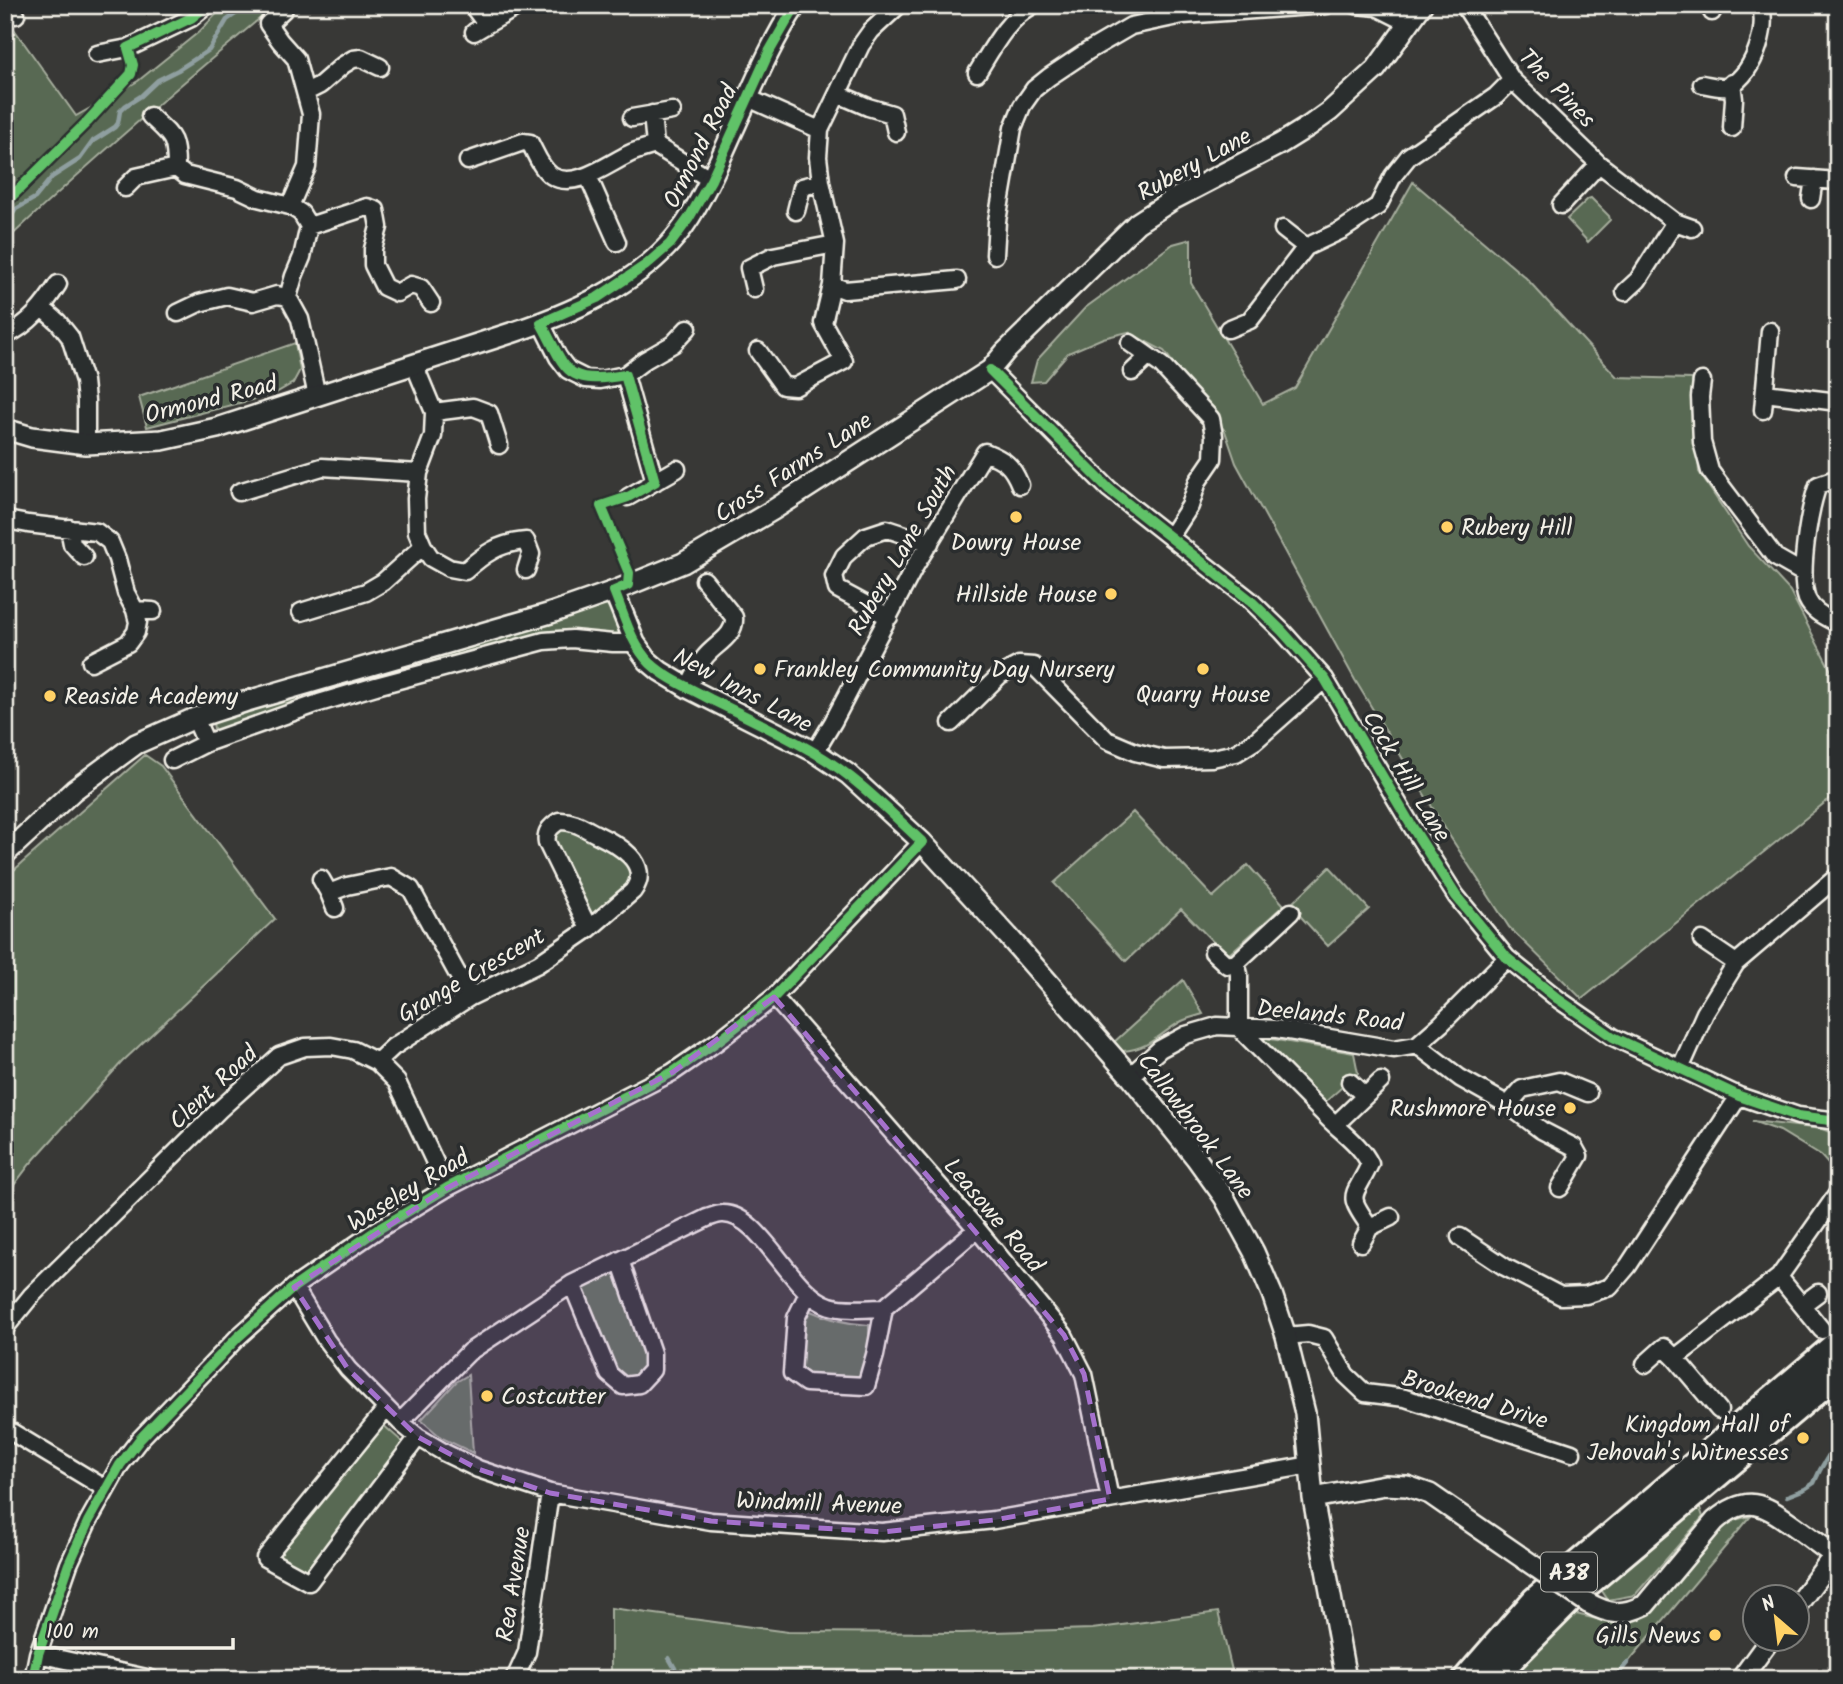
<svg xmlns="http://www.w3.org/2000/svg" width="1843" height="1684" viewBox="0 0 1843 1684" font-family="Kalam,sans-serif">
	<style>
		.green { fill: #596952; stroke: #a6ad9d; stroke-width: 2 }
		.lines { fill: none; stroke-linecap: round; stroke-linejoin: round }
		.stream { stroke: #8f9fa0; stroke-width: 4.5 }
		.minor-casing { stroke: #f4f1e8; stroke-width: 21 }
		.tertiary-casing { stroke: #f4f1e8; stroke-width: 24 }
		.trunk-casing { stroke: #f4f1e8; stroke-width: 32 }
		.minor { stroke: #2a2d2e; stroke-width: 16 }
		.tertiary { stroke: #2a2d2e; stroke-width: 19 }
		.trunk { stroke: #2a2d2e; stroke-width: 26 }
		.tertiary-bridge-casing { stroke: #f4f1e8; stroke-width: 24; stroke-linecap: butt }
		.tertiary-bridge { stroke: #2a2d2e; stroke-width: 19 }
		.cycleway-casing { stroke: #2a2d2e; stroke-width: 15 }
		.cycleway { stroke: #61c268; stroke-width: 10 }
		.marked { fill: #a571cd; fill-opacity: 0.2; stroke: #a571cd; stroke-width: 5; stroke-dasharray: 14 9; stroke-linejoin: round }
		.poi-dot { fill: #ffd166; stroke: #2a2d2e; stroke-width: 2.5 }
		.labels { text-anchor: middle; stroke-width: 7; stroke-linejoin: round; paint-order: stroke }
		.shield { fill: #2a2d2e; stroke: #b7b6b0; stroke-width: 2 }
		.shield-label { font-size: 23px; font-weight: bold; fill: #f4f1e8 }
		.street-label { font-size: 24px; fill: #f4f1e8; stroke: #2a2d2e }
		.poi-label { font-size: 24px; fill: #f4f1e8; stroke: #2a2d2e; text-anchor: start }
	</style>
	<rect width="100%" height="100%" fill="#383836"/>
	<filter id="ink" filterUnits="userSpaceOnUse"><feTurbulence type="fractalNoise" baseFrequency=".0143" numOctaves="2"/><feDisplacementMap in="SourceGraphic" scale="14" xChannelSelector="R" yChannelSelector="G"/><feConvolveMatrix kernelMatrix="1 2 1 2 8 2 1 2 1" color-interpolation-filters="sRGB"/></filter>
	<g filter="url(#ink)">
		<path class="green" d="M225,5H276C184,81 92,159 5,242V35L14,29L76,116L138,81L200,31Z
			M1413,182L1526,278L1617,377L1692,379L1699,472L1748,546L1790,591L1838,684V698L1830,706L1838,722V792L1582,999L1509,927L1449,835L1355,680L1236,463L1225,431L1164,351L1128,332L1103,338L1068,353L1044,381L1031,382L1037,360L1085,308L1173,244L1191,239V283L1263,404L1295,388Z
			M1591,198L1609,216L1610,220L1588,242L1567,219L1588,199Z
			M295,343L300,370L293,383L274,394L147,427L139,397Z
			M597,605L608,606L613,612L620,631L618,634H555L218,733L214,729L213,723L218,717Z
			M145,755L161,766L275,919L122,1062L30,1164L5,1197V878Z
			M1133,812L1213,897L1248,865L1284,905L1227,956L1181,909L1126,961L1054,883Z
			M559,826L581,830L632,865V883L594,916L588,913L584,907L564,859L551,840Z
			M1330,867L1369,909L1328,946L1290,905Z
			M1183,980L1203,1014C1196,1016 1188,1018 1182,1021C1160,1033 1150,1049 1123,1051L1113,1043Z
			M1265,1038L1354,1053L1358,1073L1323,1104L1263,1046Z
			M1752,1121L1822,1129L1838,1135V1175L1821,1156L1780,1131Z
			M614,1273L643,1347L649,1368L629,1382L615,1369L582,1288Z
			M808,1310C828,1319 847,1324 869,1325V1355L863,1381L809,1375L799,1368L802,1332Z
			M468,1375L473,1453L442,1438L421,1420L456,1382Z
			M381,1423L407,1446L307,1572L277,1555Z
			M1698,1502L1703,1517L1635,1595L1608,1600L1600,1588Z
			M1751,1516L1614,1679H1510L1572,1613L1625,1626L1661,1598L1725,1522Z
			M611,1608L788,1632L962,1633L1092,1629L1218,1612L1234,1679H611Z"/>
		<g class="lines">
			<path class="stream" d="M5,220L8,221L16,209L35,198L52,177L80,159L93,141L115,127L118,123L120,111L125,106L141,96L158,80L178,70L209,50L227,20L240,11L244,5
				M1787,1496L1805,1489L1814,1483L1820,1470L1838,1440
				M669,1658L680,1677
				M679,1678L691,1679
				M834,1679L873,1676L882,1672L909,1676L960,1679
				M992,1679L1002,1677L1019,1679
				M1032,1679L1053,1675L1060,1670
				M1614,1679L1628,1662"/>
			<defs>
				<path id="minor" d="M9,5L16,15
					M1356,5L1377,7L1409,23
					M1464,5L1512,80L1599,164L1675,222L1692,228
					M1712,5V12
					M284,9L268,24L280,41L296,59L311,114L307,167L290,206
					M475,9L486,24
					M474,32L520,5
					M97,54L128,48L191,18L207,5
					M977,73C992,49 1007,19 1033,5
					M1732,83L1734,99L1732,128
					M1702,84C1708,85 1718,88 1725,87C1751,82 1770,27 1760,5
					M306,92L320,85L343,65L353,59L361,58L380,67
					M838,94L868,107L892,114L896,132
					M748,98L820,130L818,157L821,182L835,244L832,285L823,323L844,361L795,387L783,386L758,351
					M150,116C172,137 176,136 176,168L185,175L237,188L258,198L290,206L301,213L309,226L302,257L294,276L288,297L300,319L317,396
					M632,118L672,111
					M820,130L861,45L871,31L899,5
					M655,145L711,180
					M468,161L523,142L530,143C536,154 541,169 552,176C575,190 608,164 629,154C637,150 647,148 655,145L652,114
					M588,176L617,242
					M1797,178L1838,181
					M125,188L136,177L176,168
					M1811,199L1814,179
					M1561,205L1599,164
					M796,211L802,187L821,182
					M309,226L367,207L376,210L379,227L373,249V265L384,287L397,293L411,285L421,288L431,303
					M1283,229L1306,247
					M995,255L997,221L1013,128L1022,106L1034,89L1049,77L1088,51L1131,26L1183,15L1326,5
					M832,285L845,290L957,280
					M754,289L749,268L773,256L835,244
					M1625,292L1638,280L1675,222
					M42,308L58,322L70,337L84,381L86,401V444
					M178,313L199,303L227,296L253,302L277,295L288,297
					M541,323L558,357L568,370L586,379L600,380L625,375L645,360L673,344L688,328
					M1228,329L1250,320L1306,247L1342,230L1378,206L1393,176L1409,156L1496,96L1512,80
					M5,336C30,324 44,306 58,284
					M1130,343L1161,365L1211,419L1214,436L1213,459L1198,481L1190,506L1170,537
					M414,364L434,412L433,436L419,473L416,499L417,532L423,546L431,558L449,568L465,571C484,554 499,543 526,541L531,554L526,570
					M990,370L1109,489L1250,600L1282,631L1325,679L1411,825L1456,896L1507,958L1558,999L1613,1037L1739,1096L1798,1116L1838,1121
					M1132,372L1148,357
					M625,375L655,482
					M1702,381L1700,397L1702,442L1710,471L1775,557L1803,573
					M1765,393L1838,402
					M1763,410L1770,331
					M434,412L473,407L489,413L499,445
					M1838,478L1818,485C1809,510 1798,574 1807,599C1812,610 1821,615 1831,620L1838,616
					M239,492L322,467L419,473
					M628,497L677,469
					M5,518L12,521L28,524L97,532L110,542L117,559L126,593L135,610L138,622L136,632L128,643L91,662
					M69,528L72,544L84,557
					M135,610L153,611
					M301,612L366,592L383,582L423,546
					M889,617L837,589L834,576L844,556L866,536L887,529L930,543
					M688,688C693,678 698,666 705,657C715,644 736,636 734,617L704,580
					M195,718L206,743L319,703L376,686L544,641L572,639L613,643H635
					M951,723L1000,675L1019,665L1034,666L1107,740L1135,752L1164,759L1212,758L1236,753L1255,741L1325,679
					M815,752L833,722L915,566L985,452C1005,460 1012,465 1020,485
					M172,760L206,743
					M321,879L329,893L335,908
					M329,893L347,886L391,877L411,889L470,997
					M1702,940L1736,963
					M1213,952L1227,965L1236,963L1239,974V1028C1269,1058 1299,1089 1329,1119C1343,1133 1361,1145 1370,1164C1354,1199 1345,1192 1370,1227
					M1236,963L1291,912
					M774,997L977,1229L1064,1335L1084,1374L1110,1499
					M1417,1045L1460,1078L1508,1105L1541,1130L1574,1147L1579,1156L1560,1188
					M377,1062L393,1047L470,997L538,964L589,929L633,891C653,863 617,844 596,834C584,828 573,820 559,821C550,827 545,832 547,843L589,929
					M1680,1069L1705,1013L1736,963L1838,876
					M1130,1076L1160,1049L1186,1035L1217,1026L1277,1029L1394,1049L1417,1045L1441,1024L1507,958
					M1350,1082L1365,1096
					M1508,1105L1522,1089L1559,1081L1588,1093
					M1335,1125L1381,1081
					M1460,1237L1505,1267L1561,1296L1586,1295L1610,1287L1628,1266L1739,1096
					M1361,1243L1370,1227L1391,1217
					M1779,1277L1822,1330
					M572,1284L609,1374L623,1386L639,1384L652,1370V1353L620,1260
					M294,1287L326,1340L348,1369L400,1422L418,1437L445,1453L478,1469L550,1493L711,1521L882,1532L994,1520L1311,1465
					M808,1293L796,1318L792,1373L806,1383L866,1386L875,1355L884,1308
					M1802,1305L1818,1293
					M5,1328L31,1296L219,1110L279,1056L305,1047L331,1046L353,1050L377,1062L397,1082L447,1188
					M1286,1336L1308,1334L1324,1338L1346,1375L1365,1393L1405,1398L1572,1453
					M1675,1358L1719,1410
					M1645,1364L1664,1347L1675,1358L1779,1277L1838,1193
					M386,1409L265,1558L309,1582L418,1437
					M400,1422L469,1352L572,1284L707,1218C711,1217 717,1214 722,1214C761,1212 791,1295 830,1306C845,1311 869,1308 884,1308L977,1229
					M5,1428L106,1489
					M38,1654L151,1679
					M33,1679L38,1654L69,1564L88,1522L120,1465L140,1439L238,1337L294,1287L377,1230L447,1188L673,1072L718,1041L774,997L922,842
					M513,1679L517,1674L527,1652L550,1493"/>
				<path id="tertiary" d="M5,429L32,437L86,444L162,440L217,428L514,332C580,310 652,278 690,217C711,183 726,146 742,111C758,75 774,38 796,5
					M614,591L635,643L648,661L660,671L688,688L815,752L848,774L922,842L1008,936L1130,1076L1196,1158L1224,1197L1254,1252L1272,1294L1286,1336L1305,1413L1313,1498L1346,1679
					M5,854L74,790L136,744L195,718L244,702L551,613L614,591L683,563L773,510L990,370L1005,352L1137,223L1174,199L1280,144L1309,126L1330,111L1376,69L1422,5
					M1313,1498L1385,1485L1407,1486L1430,1494L1537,1568
					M1588,1603C1610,1615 1622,1616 1645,1605L1715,1521C1747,1494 1762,1503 1793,1525C1807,1535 1820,1545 1834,1555
					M1798,1604L1838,1550
					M1741,1679L1771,1638"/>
				<path id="trunk" d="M1467,1679L1535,1601L1838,1344
					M1490,1679L1579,1590L1838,1372"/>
			</defs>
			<use href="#minor" class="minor-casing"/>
			<use href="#tertiary" class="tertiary-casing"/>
			<use href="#trunk" class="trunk-casing"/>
			<use href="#minor" class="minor"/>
			<use href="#tertiary" class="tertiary"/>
			<use href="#trunk" class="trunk"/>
			<defs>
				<path id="tertiary-bridge" d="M1537,1568L1588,1603"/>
			</defs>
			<use href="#tertiary-bridge" class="tertiary-bridge-casing"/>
			<use href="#tertiary-bridge" class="tertiary-bridge"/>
			<defs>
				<path id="cycleway" d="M5,203L87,122L131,74L133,65L128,48L191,18L207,5
					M990,370L1109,489L1250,600L1282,631L1325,679L1411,825L1456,896L1507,958L1558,999L1613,1037L1739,1096L1798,1116L1838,1121
					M33,1679L38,1654L69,1564L88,1522L120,1465L140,1439L238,1337L294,1287L377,1230L447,1188L673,1072L718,1041L774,997L922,842C888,810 855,776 815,753C781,733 745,716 710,699C690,688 667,679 650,663C631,644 624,615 614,591L628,585L629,573L601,506L628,497L655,482L625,375C564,386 567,370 541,323L597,298L646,265L670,244L689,218L711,180L769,52L796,5"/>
			</defs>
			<use href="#cycleway" class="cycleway-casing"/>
			<use href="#cycleway" class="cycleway"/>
		</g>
	</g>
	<path class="marked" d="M774,997L1064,1335L1084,1374L1110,1499L994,1520L882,1532L711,1521L550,1493L478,1469L418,1437L348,1369L294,1287L447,1188L673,1072Z"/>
	<g class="poi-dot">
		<circle cx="1016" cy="517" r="7"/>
		<circle cx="1447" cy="527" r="7"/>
		<circle cx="1111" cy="594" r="7"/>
		<circle cx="760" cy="669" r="7"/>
		<circle cx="1203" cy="669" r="7"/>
		<circle cx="50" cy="696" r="7"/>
		<circle cx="1570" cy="1108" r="7"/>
		<circle cx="487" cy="1396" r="7"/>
		<circle cx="1803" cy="1438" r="7"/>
		<circle cx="1715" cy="1635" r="7"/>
	</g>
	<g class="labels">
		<rect class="shield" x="1541" y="1552.5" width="56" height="39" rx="5"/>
		<g class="shield-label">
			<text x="1569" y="1580">A38</text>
		</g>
		<g class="street-label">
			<text transform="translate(1557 88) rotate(46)" y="8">The Pines</text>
			<text transform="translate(700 146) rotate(-63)" y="8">Ormond Road</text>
			<text transform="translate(1194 164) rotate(-29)" y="8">Rubery Lane</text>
			<text transform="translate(211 399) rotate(-14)" y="8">Ormond Road</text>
			<text transform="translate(793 467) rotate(-33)" y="8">Cross Farms Lane</text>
			<text transform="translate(902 550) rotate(-60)" y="8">Rubery Lane South</text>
			<text transform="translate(743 690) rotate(28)" y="8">New Inns Lane</text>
			<text transform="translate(1407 776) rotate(59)" y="8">Cock Hill Lane</text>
			<text transform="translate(471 975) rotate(-30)" y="8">Grange Crescent</text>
			<text transform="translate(1330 1015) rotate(6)" y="8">Deelands Road</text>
			<text transform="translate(213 1087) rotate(-43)" y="8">Clent Road</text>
			<text transform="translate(1196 1126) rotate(53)" y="8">Callowbrook Lane</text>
			<text transform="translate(408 1190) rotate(-31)" y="8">Waseley Road</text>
			<text transform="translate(994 1215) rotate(50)" y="8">Leasowe Road</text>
			<text transform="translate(1475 1399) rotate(17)" y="8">Brookend Drive</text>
			<text transform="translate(819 1503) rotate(2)" y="8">Windmill Avenue</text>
			<text transform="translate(513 1584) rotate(-81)" y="8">Rea Avenue</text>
		</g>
		<g class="poi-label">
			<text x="1461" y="535">Rubery Hill</text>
			<text x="1016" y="550" text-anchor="middle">Dowry House</text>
			<text x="1097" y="602" text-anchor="end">Hillside House</text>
			<text x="774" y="677">Frankley Community Day Nursery</text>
			<text x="1203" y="702" text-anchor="middle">Quarry House</text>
			<text x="64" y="704">Reaside Academy</text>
			<text x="1556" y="1116" text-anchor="end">Rushmore House</text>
			<text x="501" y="1404">Costcutter</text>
			<text x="1789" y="1432" text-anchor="end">Kingdom Hall of<tspan x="1789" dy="28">Jehovah's Witnesses</tspan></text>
			<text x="1701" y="1643" text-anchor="end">Gills News</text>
		</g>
	</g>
	<rect width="1843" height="1684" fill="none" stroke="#2a2d2e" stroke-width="28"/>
	<rect x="14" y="14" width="1815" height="1656" fill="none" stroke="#f4f1e8" stroke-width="2.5" filter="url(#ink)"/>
	<g transform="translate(1776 1618) rotate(332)"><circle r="33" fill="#2a2d2e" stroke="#7b7b78" stroke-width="2"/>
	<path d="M0-5L12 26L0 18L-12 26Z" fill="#ffd166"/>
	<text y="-10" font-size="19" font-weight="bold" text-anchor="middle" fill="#f4f1e8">N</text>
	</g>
	<path d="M35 1638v10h198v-10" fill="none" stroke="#f4f1e8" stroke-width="3.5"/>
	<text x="46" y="1638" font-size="21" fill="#f4f1e8" stroke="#2a2d2e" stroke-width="5" paint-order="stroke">100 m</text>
</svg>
